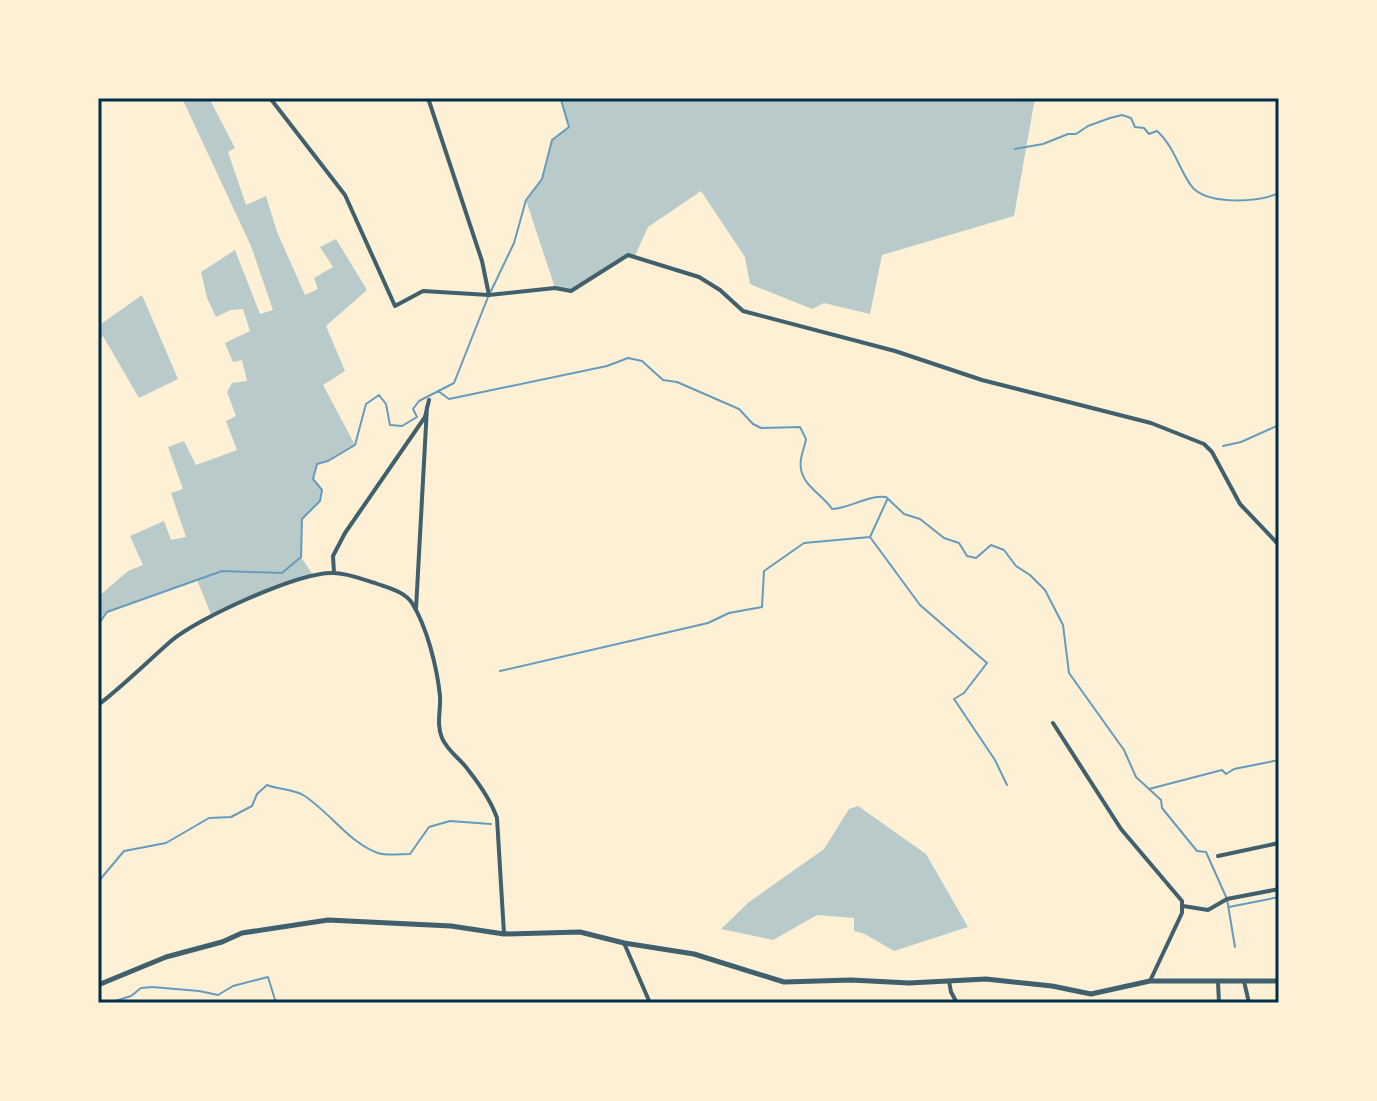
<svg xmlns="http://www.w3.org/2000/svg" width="1377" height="1101" viewBox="0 0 1377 1101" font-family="Arial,sans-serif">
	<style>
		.green { fill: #b9caca }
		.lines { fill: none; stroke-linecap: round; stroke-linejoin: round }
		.stream { stroke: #669bbc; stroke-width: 2 }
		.minor { stroke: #3f606c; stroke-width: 4 }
		.tertiary { stroke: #3f606c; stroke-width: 5 }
		.neatline { fill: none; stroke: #003049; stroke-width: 3 }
	</style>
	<rect width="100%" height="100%" fill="#fdf0d5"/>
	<path class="green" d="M182,98H209L235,148L228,152L246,205L266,196L277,232L305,295L318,289L314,278L333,267L320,247L336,239L367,290L326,326L345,371L323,385L355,445L328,461L318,464L313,478L322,490L320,501L302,519L301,557L313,575L263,593L212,617L197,580L107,612L98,622V597L128,571L143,565L130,536L164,521L171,540L186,537L171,493L183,489L168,447L184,441L196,465L237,450L226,421L236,416L227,392L232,383L247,381L242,360L233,362L225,343L250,331L243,309L231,310L216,317L207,298L201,272L235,250L260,314L273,310L251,246Z
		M560,98H1035L1014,216L882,255L870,314L824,303L812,309L750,284L745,257L701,191L648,227L634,258L628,255L571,291L555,288L526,200L542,179L552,140L569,127Z
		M142,295L178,379L139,398L103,336L98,342V320L101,324Z
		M858,806L926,854L968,927L894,951L865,934L854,931V918L817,915L773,940L721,929L749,902L824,849L849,809Z"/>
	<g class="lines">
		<path class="stream" d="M1015,149L1043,144L1068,134H1076L1088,126L1110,118L1122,115L1131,118L1135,127L1144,128L1149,134L1157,131C1176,148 1181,176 1194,189C1212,205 1259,202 1279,193
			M491,291L514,243L526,200L542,179L552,140L569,127L561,100L565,98
			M438,391L449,399L607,366L628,358L642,361L663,380L677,382L739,409L753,424L761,428L800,427L806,439C805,446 802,452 801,459C797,484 821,492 832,509C851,508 867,495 886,497L904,514L920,519L944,538L959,543L967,556L976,558L991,545L1004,550L1016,566L1030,575L1045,590L1063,625L1069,673L1124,750L1136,777L1161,800L1162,808L1197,851L1206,852L1227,899L1235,947
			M1223,446L1241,442L1279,425
			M887,500L870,537L920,605L987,663L964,693L954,699L995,760L1007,785
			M98,625L107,612L222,571L282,573L301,557L302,519L320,501L322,490L313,479L317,464L328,461L355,445L366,404L379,395L386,404L390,425L402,426L417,417L413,409L419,401L454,383L488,297
			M500,671L708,623L729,613L762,607L764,571L804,543L870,537
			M1149,789L1222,770L1226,774L1234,769L1279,760
			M98,882L124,851L166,843L209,818L231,817L252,806L257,794L267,785C277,789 295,790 303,795C329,811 349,843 378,853C388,856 399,854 410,854L429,827L450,821L491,824
			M1229,907L1279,897
			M109,1003L131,996L141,988L152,987L199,991L218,995L233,986L268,977L276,1003"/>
		<path class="minor" d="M270,98L345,195L395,306L423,291L489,295L555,288L571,291L628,255L699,277L720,290L743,311L895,351L982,380L1151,423L1204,444L1212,452L1240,504L1279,545
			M428,98L482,261L489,295
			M334,573L333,556L345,533L425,417L429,400
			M416,609L427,407
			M98,705C124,685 147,662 171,641C198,618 299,572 333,573C347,573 362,579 375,583C388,588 404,591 412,603C427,627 437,667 440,696C441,710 436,724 442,738C448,752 461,759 469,771C480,785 491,801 497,818L504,934
			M1053,723L1121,829L1182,901V913L1150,981
			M1218,856L1279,843
			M1183,906L1208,910L1227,899L1279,889
			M624,943L650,1003
			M949,981L951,992L957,1003
			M1244,981L1249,1003
			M1218,982L1219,1003"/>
		<path class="tertiary" d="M98,985L166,957L222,942L242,933L328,920L451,926L504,934L580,932L624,943L694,954L784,982L851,980L909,983L986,979L1052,986L1091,994L1150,981H1279"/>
	</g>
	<rect width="1377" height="1101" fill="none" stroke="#fdf0d5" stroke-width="200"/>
	<rect x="100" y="100" width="1177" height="901" class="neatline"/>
</svg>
